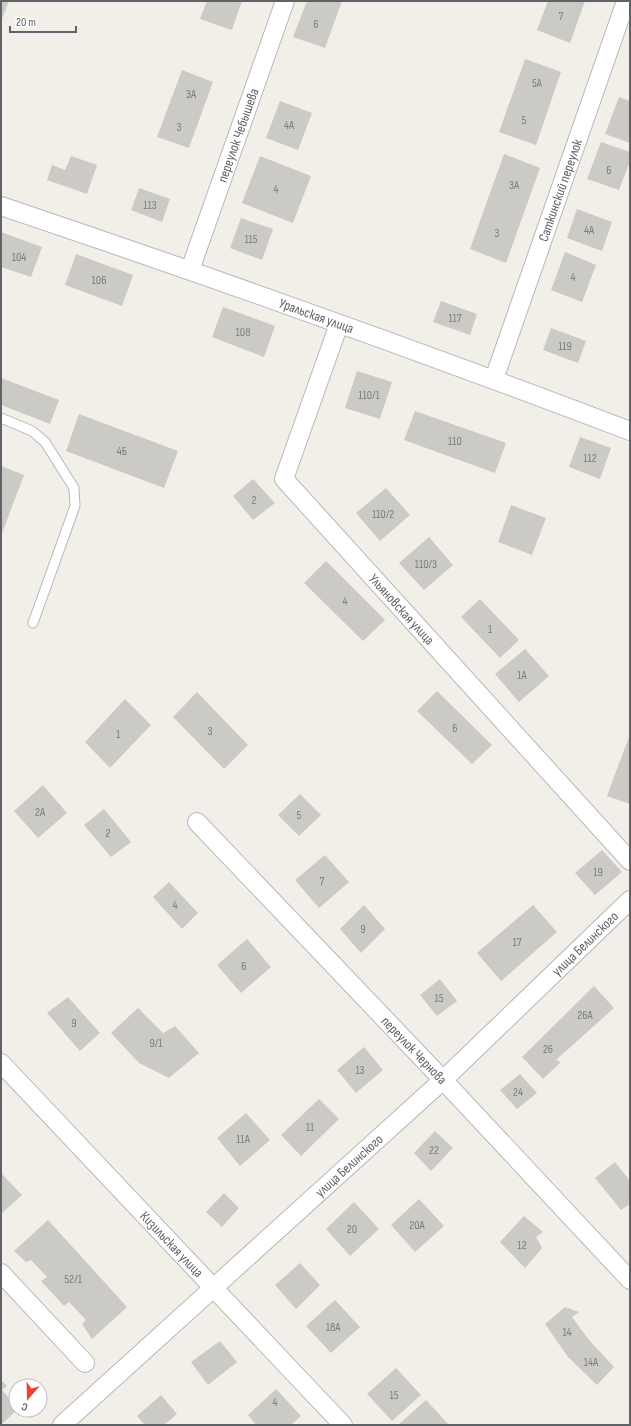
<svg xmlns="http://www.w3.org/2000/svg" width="631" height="1426" viewBox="0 0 631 1426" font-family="'Sofia Sans Condensed',sans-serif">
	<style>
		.building { fill: #cccac5 }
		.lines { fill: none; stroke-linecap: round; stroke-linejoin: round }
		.service-casing { stroke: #b5b8bc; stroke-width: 11 }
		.minor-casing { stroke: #b5b8bc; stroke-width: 20 }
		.service { stroke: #fff; stroke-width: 9 }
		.minor { stroke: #fff; stroke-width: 18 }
		.labels { text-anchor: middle; stroke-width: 3; stroke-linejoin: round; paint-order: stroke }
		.number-label { font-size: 12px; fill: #7a7d7f }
		.street-label { font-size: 14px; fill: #5f6368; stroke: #fff }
	</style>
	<rect width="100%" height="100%" fill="#f1efe8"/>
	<path class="building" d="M1,1H9L1,21Z
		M207,1H242L232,30L200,19Z
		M307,1H342L325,48L293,37Z
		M548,1H585L570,43L537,30Z
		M525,59L561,72L536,145L499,132Z
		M182,70L213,82L189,148L157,137Z
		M619,97L630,101V143L605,134Z
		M280,101L312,113L298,150L266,138Z
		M601,142L630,152V161L619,190L587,179Z
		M504,154L540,168L506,263L470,249Z
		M71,156L97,165L87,194L47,180L52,165L65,170Z
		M260,156L311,176L293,223L242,203Z
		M139,188L170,199L162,222L131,210Z
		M577,209L612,222L602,251L567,238Z
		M241,218L273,229L262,260L230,248Z
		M1,232L42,247L31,277L1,267Z
		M565,252L596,265L582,302L551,290Z
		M76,254L133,275L122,306L65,285Z
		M441,301L477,314L470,335L433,322Z
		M223,307L275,326L264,357L212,337Z
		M551,328L586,341L578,363L543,350Z
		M357,371L392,382L380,419L345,408Z
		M1,378L59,400L50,424L1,405Z
		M415,411L506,443L495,473L404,440Z
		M79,414L178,451L164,488L66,451Z
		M580,437L611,448L600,479L569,467Z
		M1,466L24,475L1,536Z
		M253,479L275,503L253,520L233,496Z
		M386,488L410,515L380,541L356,513Z
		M511,505L546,518L532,555L498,542Z
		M429,537L453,565L424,590L399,563Z
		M326,561L385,620L363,641L304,583Z
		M480,599L519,640L500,658L461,617Z
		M525,649L549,676L519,702L495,674Z
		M437,691L492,745L472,764L417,711Z
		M197,692L248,745L224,769L173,717Z
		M125,699L151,725L110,768L85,742Z
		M630,734V804L607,796Z
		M43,785L67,813L38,838L14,811Z
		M300,794L321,815L299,836L278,815Z
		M104,809L131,842L111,857L84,825Z
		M602,850L622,872L595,895L575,873Z
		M325,855L349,882L319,908L295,880Z
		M169,882L198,913L182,929L153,897Z
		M364,905L385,929L361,953L340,929Z
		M533,905L557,932L501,981L477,953Z
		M247,939L271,967L241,993L217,965Z
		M440,979L457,1001L437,1016L420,995Z
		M594,986L614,1008L556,1060L561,1062L543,1079L522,1057Z
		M68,997L100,1033L80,1051L47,1013Z
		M138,1008L163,1033L175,1026L199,1053L169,1078L139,1063L111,1033Z
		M364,1047L383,1070L356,1093L337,1070Z
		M520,1074L537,1093L517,1109L500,1090Z
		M319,1099L339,1119L301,1156L281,1135Z
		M246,1113L270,1140L240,1166L217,1138Z
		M435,1131L453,1148L431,1171L414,1153Z
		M615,1162L630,1181V1204L621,1210L595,1178Z
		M1,1173L22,1195L1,1214Z
		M224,1193L239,1208L222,1227L206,1212Z
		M419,1199L444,1226L415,1252L391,1225Z
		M354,1202L379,1229L350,1256L326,1229Z
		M524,1216L543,1232L536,1237L542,1248L525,1268L500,1242Z
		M48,1220L127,1307L92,1339L82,1324L86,1320L69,1302L64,1306L41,1281L47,1277L31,1260L26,1262L14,1251Z
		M300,1263L320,1285L296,1309L275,1285Z
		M335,1300L360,1327L331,1353L306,1326Z
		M565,1307L579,1312L572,1317L589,1340L614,1367L597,1385L568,1357L545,1324Z
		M220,1341L237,1362L208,1385L191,1362Z
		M396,1368L421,1395L392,1421L367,1394Z
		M1,1380L7,1386L2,1390L10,1399L16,1393V1410H17L1,1425Z
		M276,1389L301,1416L291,1425H256L248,1415Z
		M161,1395L177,1414L164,1425H145L137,1416Z
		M426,1400L449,1425H398Z"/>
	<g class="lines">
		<defs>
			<path id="service" d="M1,418L32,431L45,442L74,488L75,506L33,623"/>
			<g id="minor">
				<path id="s1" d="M1,206C212,277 422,352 630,431"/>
				<path id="s2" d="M190,270L285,1"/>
				<path id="s3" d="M339,324L284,479L630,861"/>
				<path id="s4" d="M494,379L626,1"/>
				<path id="s5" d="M197,822L443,1080L630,1280"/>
				<path id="s6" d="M1,1063L343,1425"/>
				<path d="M1,1273L85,1363"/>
				<path id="s7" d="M62,1425L443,1080L630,900"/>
			</g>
		</defs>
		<use href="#service" class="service-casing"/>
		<use href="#minor" class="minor-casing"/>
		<use href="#service" class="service"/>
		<use href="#minor" class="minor"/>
	</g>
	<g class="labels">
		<g class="number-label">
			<text x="561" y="20">7</text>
			<text x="316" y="28">6</text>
			<text x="537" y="87">5А</text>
			<text x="191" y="98">3А</text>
			<text x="524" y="124">5</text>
			<text x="289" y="129">4А</text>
			<text x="179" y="131">3</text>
			<text x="609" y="174">6</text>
			<text x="514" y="189">3А</text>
			<text x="276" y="193">4</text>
			<text x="150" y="209">113</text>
			<text x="589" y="234">4А</text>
			<text x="497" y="237">3</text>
			<text x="251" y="243">115</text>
			<text x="19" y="261">104</text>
			<text x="573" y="281">4</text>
			<text x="99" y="284">106</text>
			<text x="455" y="322">117</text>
			<text x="243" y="336">108</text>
			<text x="565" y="350">119</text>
			<text x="369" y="399">110/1</text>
			<text x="455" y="445">110</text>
			<text x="122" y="455">4Б</text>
			<text x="590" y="462">112</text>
			<text x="254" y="504">2</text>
			<text x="383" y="518">110/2</text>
			<text x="426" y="568">110/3</text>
			<text x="345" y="605">4</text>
			<text x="490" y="633">1</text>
			<text x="522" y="679">1А</text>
			<text x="455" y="732">6</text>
			<text x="210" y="735">3</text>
			<text x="118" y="738">1</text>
			<text x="40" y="816">2А</text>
			<text x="299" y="819">5</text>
			<text x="108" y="837">2</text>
			<text x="598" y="876">19</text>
			<text x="322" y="885">7</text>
			<text x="175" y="909">4</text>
			<text x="363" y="933">9</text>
			<text x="517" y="946">17</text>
			<text x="244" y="970">6</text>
			<text x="439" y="1002">15</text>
			<text x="585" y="1019">26А</text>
			<text x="74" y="1027">9</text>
			<text x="156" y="1047">9/1</text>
			<text x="548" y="1053">26</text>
			<text x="360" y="1074">13</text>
			<text x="518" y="1096">24</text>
			<text x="310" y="1131">11</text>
			<text x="243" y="1143">11А</text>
			<text x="434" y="1154">22</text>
			<text x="417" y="1229">20А</text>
			<text x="352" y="1233">20</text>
			<text x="522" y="1249">12</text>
			<text x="73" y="1283">52/1</text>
			<text x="333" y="1331">18А</text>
			<text x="567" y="1336">14</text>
			<text x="591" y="1366">14А</text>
			<text x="394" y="1399">15</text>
			<text x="275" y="1406">4</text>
		</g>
		<g class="street-label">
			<text dy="5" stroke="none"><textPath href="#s2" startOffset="143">переулок Чебышева</textPath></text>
			<text dy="5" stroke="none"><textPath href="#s4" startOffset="200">Саткинский переулок</textPath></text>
			<text dy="5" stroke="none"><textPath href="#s1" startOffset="334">Уральская улица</textPath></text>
			<text dy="5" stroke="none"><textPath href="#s3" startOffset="340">Ульяновская улица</textPath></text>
			<text dy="5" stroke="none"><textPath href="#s7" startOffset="711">улица Белинского</textPath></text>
			<text dy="5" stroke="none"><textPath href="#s5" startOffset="315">переулок Чернова</textPath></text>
			<text dy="5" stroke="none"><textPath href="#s7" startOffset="387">улица Белинского</textPath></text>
			<text dy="5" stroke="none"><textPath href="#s6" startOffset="249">Кизильская улица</textPath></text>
		</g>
	</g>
	<rect width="631" height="1426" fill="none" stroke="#5f6368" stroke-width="4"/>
	<g transform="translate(28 1398) rotate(200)"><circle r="19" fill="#ffffff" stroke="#bfc1c3"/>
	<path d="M0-3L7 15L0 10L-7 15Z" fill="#ea4335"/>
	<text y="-6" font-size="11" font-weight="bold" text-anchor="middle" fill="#5f6368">С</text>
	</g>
	<path d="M10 26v6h66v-6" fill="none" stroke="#5f6368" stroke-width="2"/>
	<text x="16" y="26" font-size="12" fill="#5f6368" stroke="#ffffff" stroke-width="3" paint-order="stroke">20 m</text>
</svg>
